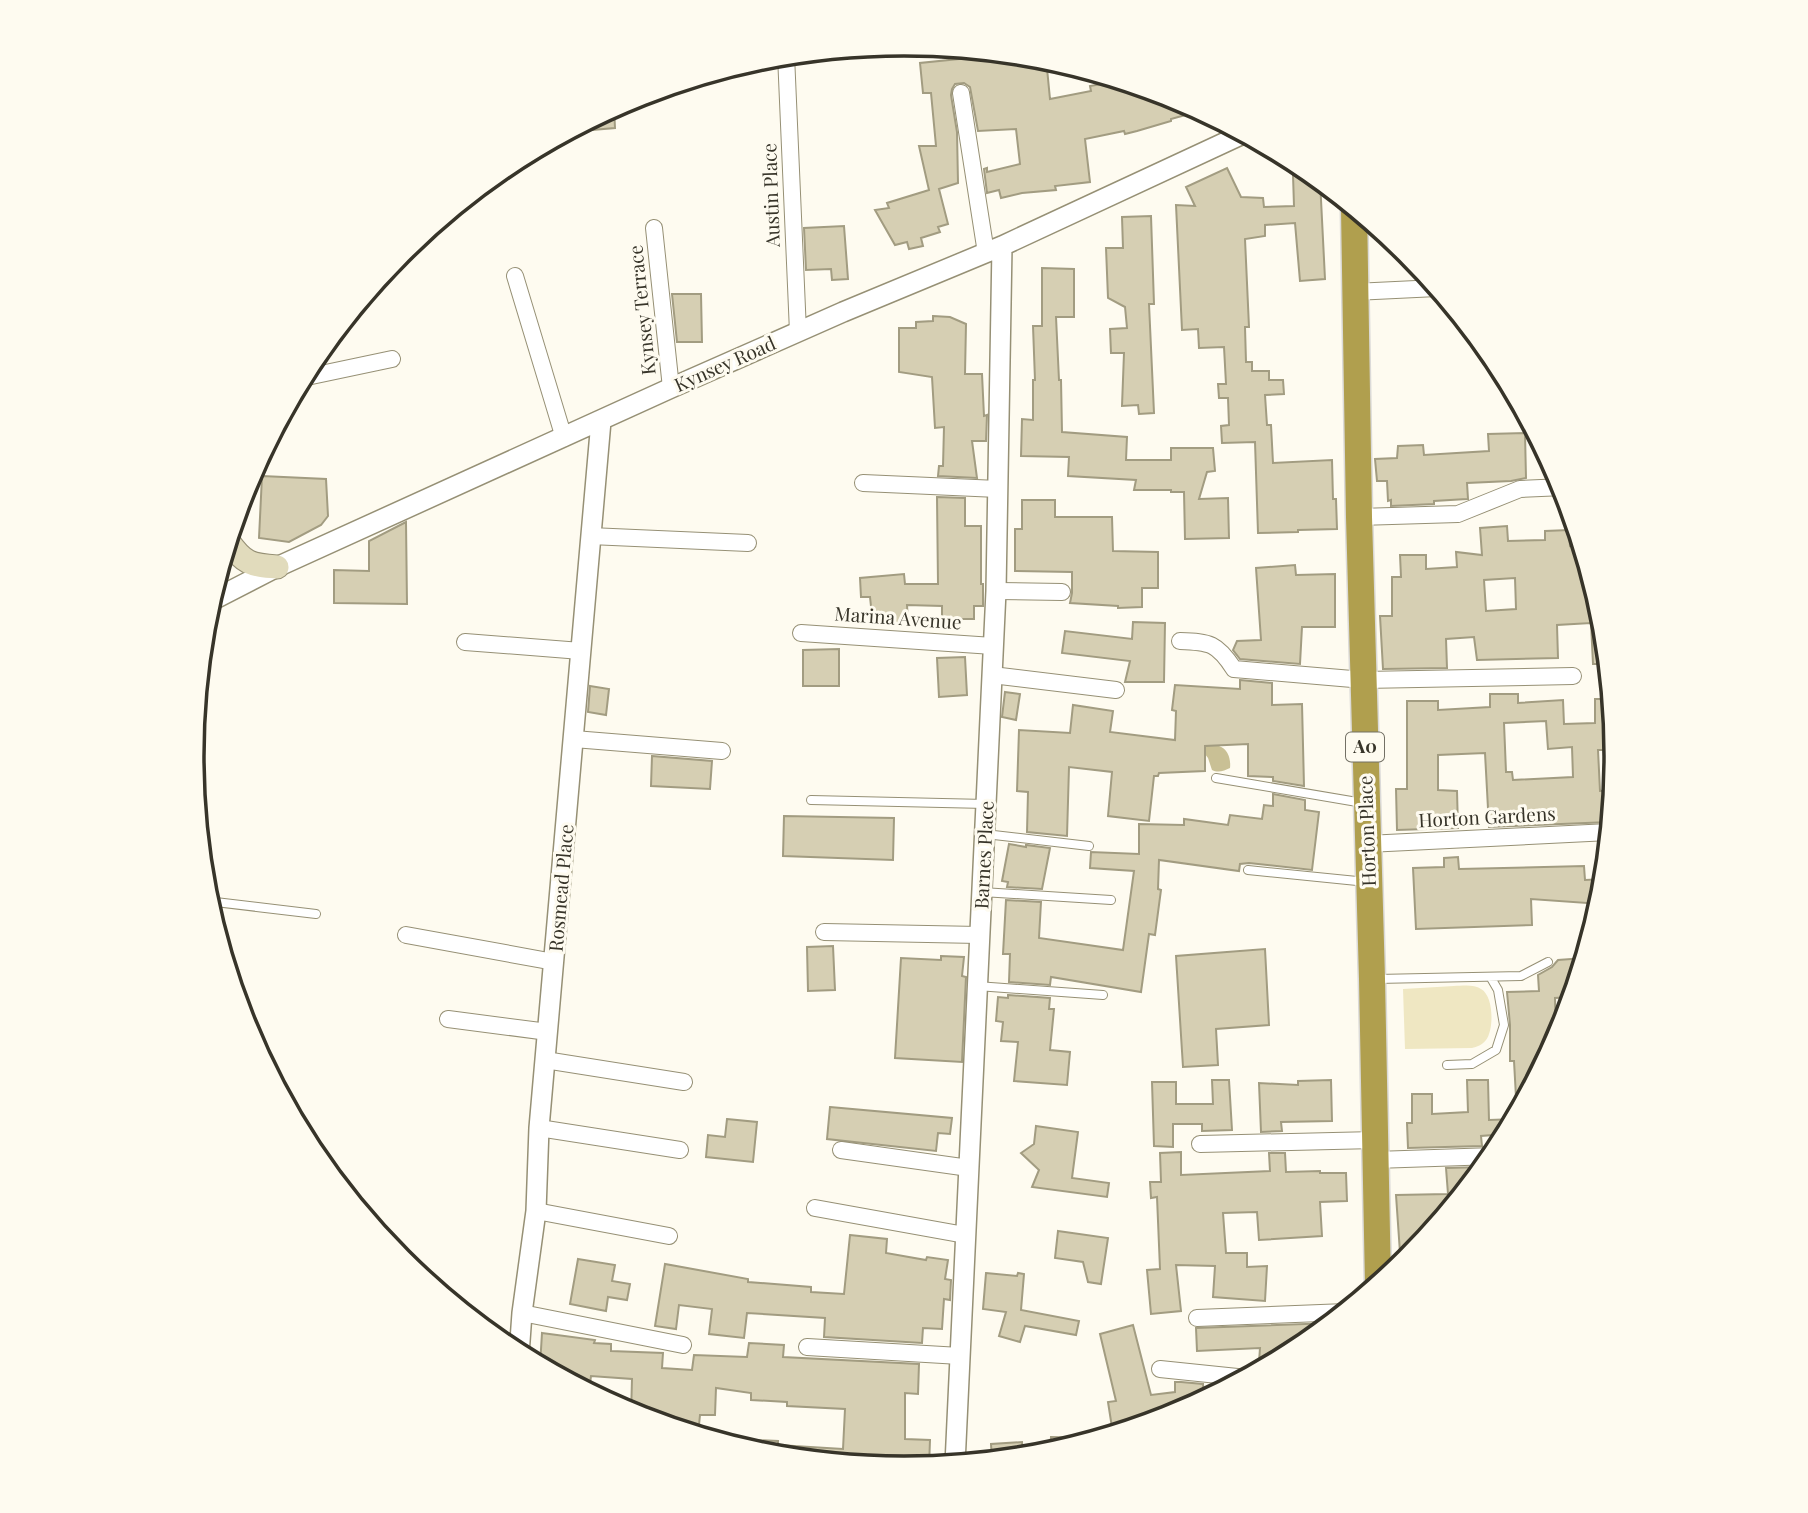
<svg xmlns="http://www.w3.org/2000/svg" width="1808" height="1513" viewBox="0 0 1808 1513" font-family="'Playfair Display',serif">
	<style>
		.green { fill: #efe7c2 }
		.water { fill: #c9c095 }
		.building { fill: #d6cfb3; stroke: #a29c81; stroke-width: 2; fill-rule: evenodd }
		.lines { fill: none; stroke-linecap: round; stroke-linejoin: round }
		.service-casing { stroke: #969075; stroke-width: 10 }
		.minor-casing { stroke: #969075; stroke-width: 18 }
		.tertiary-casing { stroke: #969075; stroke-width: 22 }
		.secondary-casing { stroke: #969075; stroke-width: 25 }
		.trunk-casing { stroke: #dbdad8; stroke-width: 29 }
		.service { stroke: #fff; stroke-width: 8 }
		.minor { stroke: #fff; stroke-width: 16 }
		.tertiary { stroke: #fff; stroke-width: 19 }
		.secondary { stroke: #e1dbbc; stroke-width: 23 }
		.trunk { stroke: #b09f4e; stroke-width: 26 }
		.labels { text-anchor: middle; stroke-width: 6; stroke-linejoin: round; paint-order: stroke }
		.shield { fill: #fefbf0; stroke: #737065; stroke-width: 2 }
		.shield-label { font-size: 18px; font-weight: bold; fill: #373429 }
		.street-label { font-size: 19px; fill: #373429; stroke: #fefbf0 }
		.rim { fill: none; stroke: #373429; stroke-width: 3.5 }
	</style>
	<rect width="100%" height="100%" fill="#fefbf0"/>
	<path class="green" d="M1454,986C1462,986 1474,984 1481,989C1494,996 1494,1030 1486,1040C1482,1045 1477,1047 1472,1048L1405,1049L1403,989Z"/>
	<path class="water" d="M1216,728L1219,746C1228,749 1231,759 1230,768C1224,771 1218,773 1212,770L1208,758L1195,741Z"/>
	<path class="building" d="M1008,54L1046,58L1050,99L1091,91L1090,86L1119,81L1177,98L1186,103L1189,114L1171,119V121L1137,131L1125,134L1124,131L1085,139L1090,182L1055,186L1056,190L1022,193L1001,198L999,190L987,193L984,169L987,168V172L1020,164L1016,129L978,131L970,87L964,83L955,84L952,89L951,95L957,132L958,183L939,189L948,224L938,227L940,232L921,238L923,246L909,249L907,242L895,245L875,210L889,208L887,203L929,190L919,146H936L931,93H923L920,63Z
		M614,107L615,128L568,132L601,114Z
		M1227,168L1241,197L1263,198L1264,207L1294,206L1293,175L1313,174L1320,180L1325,279L1300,281L1295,223L1265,225V236L1245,239L1249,327H1245L1246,362H1252V371H1269V380H1283L1284,394L1265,395L1267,425H1271L1273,463L1332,460L1333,499H1336L1337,529L1298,530V532L1258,533L1255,442L1222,443L1221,426L1229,425L1228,398H1219L1218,384H1226L1224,347L1199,348L1198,329L1182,330L1176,205L1195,206L1186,187Z
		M1151,216L1154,304H1149L1154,413L1139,414L1138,405L1122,406L1124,353H1111L1110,329L1127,328L1125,307L1108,298L1106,248H1123L1122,217Z
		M844,226L848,279L832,280L831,269L806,270L804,228Z
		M1042,268L1074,269V317H1056L1059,380H1061L1062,432L1127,437L1126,460H1171V448H1213L1215,471L1207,472L1199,499L1228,498L1229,538L1185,539L1184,492H1171V490H1134L1136,480L1068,476L1069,457L1021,456L1022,419L1033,420V380H1035L1033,326H1042Z
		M672,294H701L702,342H677Z
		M933,316L950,317L966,324L965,374H982L984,416L987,415L986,441H972L977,478L938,476L939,466H943L944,427L935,428L932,377L899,372V328H916V322L933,321Z
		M1525,433L1526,478L1511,481L1467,483L1468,499H1467L1434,501V504L1391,506V500L1388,501L1387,481H1377L1375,459L1397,458L1398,446L1423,445L1424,455L1489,451L1488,434Z
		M262,476L326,479L328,516L321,525L289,542L259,538Z
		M937,497L965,498V526H981V584H983V606H974V619H942V606L907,605L908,622L873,625L870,597H861L860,578L904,574L905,584H938Z
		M1022,500H1055V517H1112L1113,551L1158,552V588H1142V607L1118,608V606L1070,603L1072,593V572L1015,571V529H1022Z
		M406,522L407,604L334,603V570L369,571V541Z
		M1507,526L1508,541L1545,540V531L1569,530L1570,546L1581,544L1603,618L1608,664H1593L1591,623L1557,625L1558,658L1477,660L1474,637L1446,639L1447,668L1383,669L1380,616H1392V577H1401L1400,555H1426V569L1457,567L1456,552L1482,555L1480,528ZM1515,578L1516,609L1486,611L1484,580Z
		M1295,565L1296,575L1335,574V627H1302L1300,664L1240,659L1233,650L1237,641L1261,640L1256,568Z
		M1133,622L1165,623L1164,682H1125L1130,661L1062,653L1065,631L1132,639Z
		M839,649V686H803V650Z
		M965,657L967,695L939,697L937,658Z
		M1240,680L1272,683V705L1302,704L1304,786L1273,781V777L1248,776V744L1205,746V771L1159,773L1158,776H1154L1149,821L1108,816L1112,772L1069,767L1067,836L1027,832L1028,792L1017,791L1019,730L1070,733L1073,705L1113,711L1110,732L1175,740L1176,711L1172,710L1175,685L1240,689Z
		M590,686L609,689L606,715L588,712Z
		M1005,692L1020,694L1016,720L1002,717Z
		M1490,694H1518V703L1563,700L1564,724L1595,723V699H1611L1613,750H1598L1600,791L1613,790L1610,822L1489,827L1485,753L1438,755V790L1457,791L1458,828L1397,830L1396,789H1407V701H1438V710L1490,707ZM1546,721L1548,749L1572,747L1573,777L1513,780L1512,772H1506L1504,723Z
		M652,756L712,761L710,789L651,786Z
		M1273,794L1305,800V810L1319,812L1312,870L1249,863L1240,864L1239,871L1159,860L1158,889L1161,890L1155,935L1149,934L1141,992L1051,977L1050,985L1009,982L1010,954H1003L1006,900L1041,902L1039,938L1123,950L1134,871L1090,868L1091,852L1139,854V824L1184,825V819L1228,825L1230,815L1262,819L1264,805L1273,806Z
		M784,816L894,818L893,860L783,856Z
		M1009,844L1026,847V845L1050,848L1042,889L1007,887L1008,882L1002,881Z
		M1458,857L1459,869L1584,866L1585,880L1605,879L1603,896L1601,904L1531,899L1532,925L1416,929L1413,868L1444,867V858Z
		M833,946L835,990L808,991L807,947Z
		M1265,949L1269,1025L1216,1029L1218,1065L1183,1067L1176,956Z
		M941,956L964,957L962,976L966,977L962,1062L895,1058L901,958L941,960Z
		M1584,958L1572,997L1555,998L1556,1041L1517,1115L1514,1061H1510V1025L1507,992L1539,991L1538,975L1552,967L1558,960Z
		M1008,995L1050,998L1049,1009H1054L1050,1050L1070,1052L1067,1085L1014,1081L1018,1042L1001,1041L1003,1022L996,1021L998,997L1008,998Z
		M1212,1080H1229L1232,1130L1202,1131V1124H1173V1147L1154,1146L1152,1082H1176V1104H1213Z
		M1331,1080L1332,1121L1281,1122L1282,1131L1261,1132L1259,1083L1298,1085V1081Z
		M1467,1080H1488L1489,1120L1515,1119L1506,1134L1481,1136L1482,1146L1408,1148L1407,1123H1412V1094H1432V1114L1468,1112Z
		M830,1107L952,1118L950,1134L938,1133L936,1151L827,1139Z
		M727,1119L757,1122L753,1162L706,1157L708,1135L725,1137Z
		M1036,1126L1078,1132L1072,1178L1109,1183L1107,1197L1032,1187L1039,1170L1021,1153L1034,1144Z
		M1181,1152V1175L1270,1171L1269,1153H1285L1286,1172L1320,1171V1173H1346L1347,1201L1320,1202L1322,1236L1259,1240L1257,1212L1223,1213L1226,1253H1247V1267L1267,1266L1265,1301L1213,1297L1215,1266L1176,1265L1181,1311L1151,1314L1147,1270L1160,1269L1157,1197L1151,1198L1150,1182H1161L1160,1153Z
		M1483,1167V1169L1408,1261L1401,1267L1396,1195L1448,1194L1446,1168Z
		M1058,1231L1108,1238L1101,1284L1088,1282L1083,1262L1055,1258Z
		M850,1235L887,1239L886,1253L926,1260L927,1257L948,1260L945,1279L951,1280L950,1300L944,1299L942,1329L923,1328L922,1343L824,1337L825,1318L747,1313L744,1338L709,1334L712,1309L679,1305L676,1329L655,1326L665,1264L748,1279V1282L811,1287V1292L844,1294Z
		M578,1259L615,1265L612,1281L630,1284L627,1300L608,1297L606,1311L570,1304Z
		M986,1273L1017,1276L1018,1273L1024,1274L1021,1310L1079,1321L1076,1335L1025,1326L1020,1342L999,1336L1006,1312L983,1309Z
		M1332,1323L1300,1349L1274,1363L1259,1362L1260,1348L1197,1351L1196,1328Z
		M1133,1325L1151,1395L1175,1392V1382H1181L1203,1384L1204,1401L1176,1415L1113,1434L1108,1402L1116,1401L1100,1334Z
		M542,1333L595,1340L594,1343L611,1344V1351L663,1353L662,1368L692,1370L694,1355L747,1357L749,1343L784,1345L783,1357L919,1364L918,1394L905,1393V1439L930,1440L929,1467L904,1469L765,1455L755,1453V1440L778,1441V1445L843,1449L845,1409L787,1406V1402L751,1400V1393L716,1388L715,1415H700L698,1435L631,1415L632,1379L591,1376L589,1392L540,1366Z
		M1051,1437L1091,1438L1092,1441L1050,1453Z
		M1022,1442L1023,1458L992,1461L991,1444Z"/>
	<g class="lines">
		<defs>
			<path id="service" d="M1216,778L1363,803
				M811,800L986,804
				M985,834L1089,846
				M1248,870L1367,882
				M982,892L1111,900
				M207,901L316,914
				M1377,979L1521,976L1548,962
				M977,986L1103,995
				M1447,1065L1472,1064L1496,1050L1504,1025L1498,990L1491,978"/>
			<path id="minor" d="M786,55L798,332
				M961,93L986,253
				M654,228L671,388
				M515,276L564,438
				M1354,292L1437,288
				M302,378L392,359
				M863,483L998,489
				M1359,517L1458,514L1520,489L1564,487
				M590,536L748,543
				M996,591L1062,592
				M801,633L993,646
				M1180,641C1210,642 1217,643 1234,669L1364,680L1573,676
				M465,642L581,651
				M992,675L1116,690
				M574,739L722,751
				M1367,844L1609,832
				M824,932L979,935
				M406,935L554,962
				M448,1019L548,1032
				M545,1060L684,1082
				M539,1128L680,1150
				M1200,1144L1375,1140
				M841,1150L969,1168
				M1375,1160L1494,1156
				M815,1208L965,1235
				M536,1211L669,1236
				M522,1313L683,1345
				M1197,1318L1346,1312
				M807,1347L960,1356
				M1160,1369L1247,1378"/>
			<path id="tertiary" d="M209,602L277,567L671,388L843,312L1002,246L1243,134
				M519,1355L522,1313L536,1211L539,1128L601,421
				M955,1464L996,591L1002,246"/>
			<path id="secondary" d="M228,541C244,564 251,565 277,567"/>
			<path id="trunk" d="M1354,208L1359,517L1372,979L1378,1285"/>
		</defs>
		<use href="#service" class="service-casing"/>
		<use href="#minor" class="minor-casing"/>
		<use href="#tertiary" class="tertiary-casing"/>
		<use href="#secondary" class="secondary-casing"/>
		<use href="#trunk" class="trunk-casing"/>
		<use href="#service" class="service"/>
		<use href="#minor" class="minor"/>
		<use href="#tertiary" class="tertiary"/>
		<use href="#secondary" class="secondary"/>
		<use href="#trunk" class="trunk"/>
	</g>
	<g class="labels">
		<rect class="shield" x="1346" y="732.5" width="38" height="29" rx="5"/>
		<g class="shield-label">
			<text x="1365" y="753">A0</text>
		</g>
		<g class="street-label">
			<text transform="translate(771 195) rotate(-92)" y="7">Austin Place</text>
			<text transform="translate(642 310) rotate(-96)" y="7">Kynsey Terrace</text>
			<text transform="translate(725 364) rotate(-24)" y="7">Kynsey Road</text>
			<text transform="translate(898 618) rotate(4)" y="7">Marina Avenue</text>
			<text transform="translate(1487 817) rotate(-3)" y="7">Horton Gardens</text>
			<text transform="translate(1367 831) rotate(-92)" y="7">Horton Place</text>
			<text transform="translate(984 855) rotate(-87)" y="7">Barnes Place</text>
			<text transform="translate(561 888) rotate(-85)" y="7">Rosmead Place</text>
		</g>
	</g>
	<path d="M0 0H1808V1513H0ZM204 756a700 700 0 1 1 1400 0a700 700 0 1 1-1400 0Z" fill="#fefbf0" fill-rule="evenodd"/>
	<path class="rim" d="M204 756a700 700 0 1 1 1400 0a700 700 0 1 1-1400 0Z"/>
</svg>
